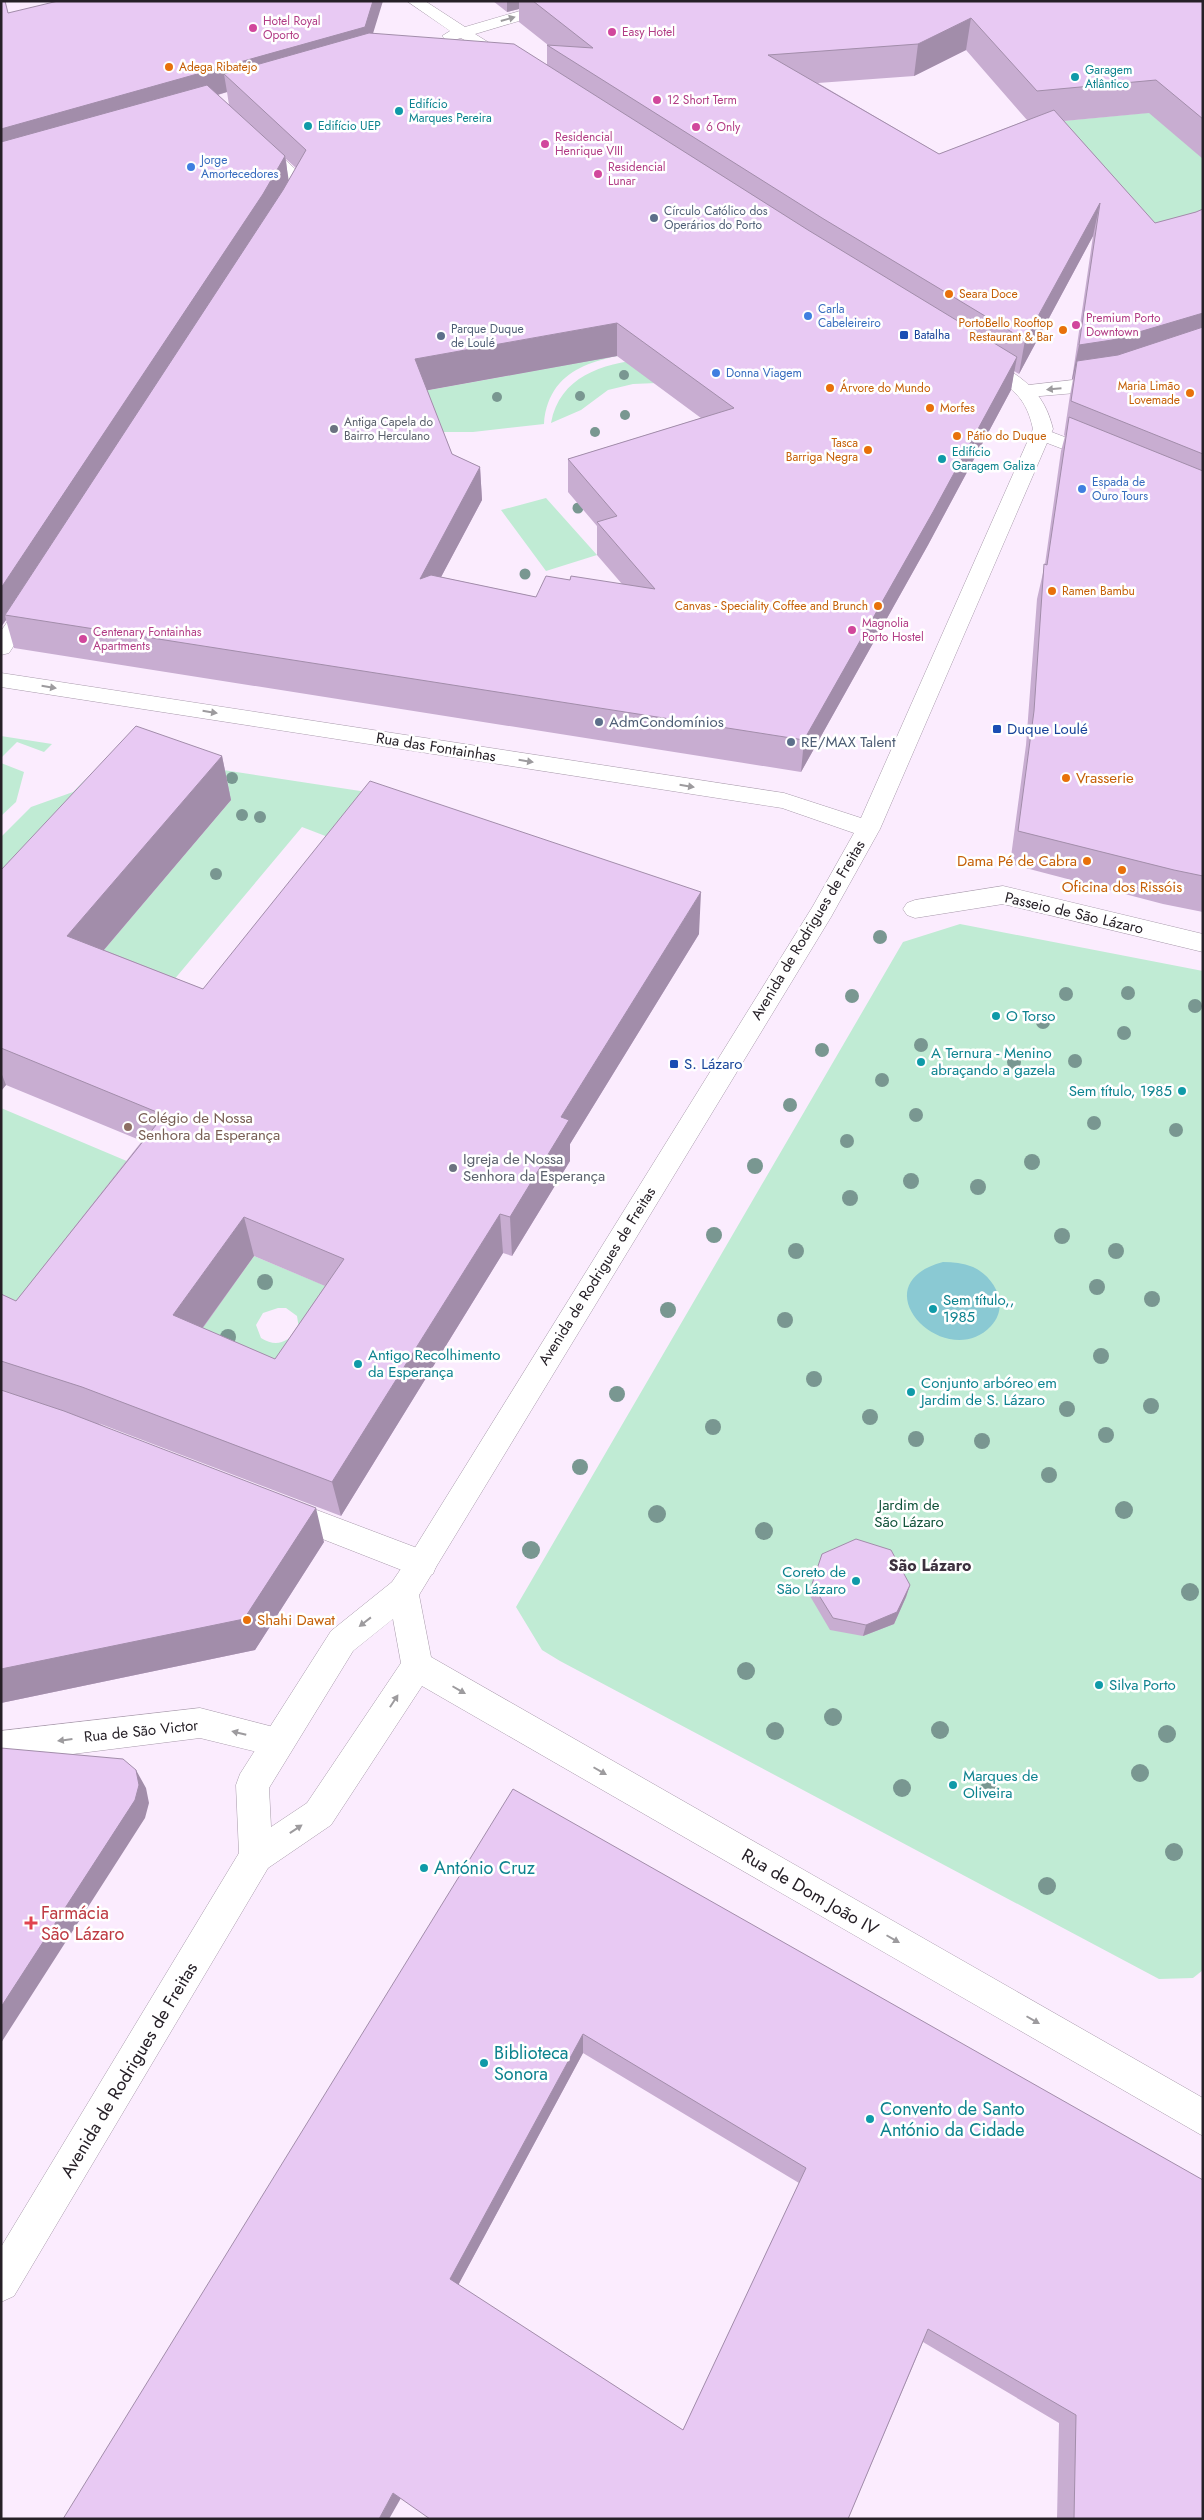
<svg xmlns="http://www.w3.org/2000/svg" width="1204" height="2520" font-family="Jost,sans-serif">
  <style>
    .green { fill: #c0ebd4; fill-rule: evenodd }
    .water { fill: #8ac9d3 }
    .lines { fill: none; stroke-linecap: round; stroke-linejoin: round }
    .street-casing { stroke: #a89aab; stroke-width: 1 }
    .secondary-casing { stroke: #a89aab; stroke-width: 1 }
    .street { fill: #fff; fill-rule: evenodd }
    .secondary { fill: #fff; fill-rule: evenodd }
    .tree { fill: #799791 }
    .wall { fill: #c8add1; fill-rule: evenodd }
    .shaded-wall { fill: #a28daa }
    .building { fill: #e8c9f3; stroke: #a28daa; fill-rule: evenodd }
    .oneway { fill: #9d9b9e }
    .hotel-dot { fill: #d1479c; stroke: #fff; stroke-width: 2 }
    .food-dot { fill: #e8710a; stroke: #fff; stroke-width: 2 }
    .culture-dot { fill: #0f9aa8; stroke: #fff; stroke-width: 2 }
    .shop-dot { fill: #3f7fe0; stroke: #fff; stroke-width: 2 }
    .service-dot { fill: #5c6f8a; stroke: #fff; stroke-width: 2 }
    .transit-dot { fill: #1a4fb4; stroke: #fff; stroke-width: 2 }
    .worship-dot { fill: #6b7280; stroke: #fff; stroke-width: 2 }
    .education-dot { fill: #8d6e63; stroke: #fff; stroke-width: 2 }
    .health-dot { fill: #e0444e; stroke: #fff; stroke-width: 2 }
    .labels { text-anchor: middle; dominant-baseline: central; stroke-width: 5; stroke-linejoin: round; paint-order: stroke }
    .far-hotel-label { font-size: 12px; fill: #b23c85; stroke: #fff; text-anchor: start }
    .far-food-label { font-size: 12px; fill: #c56008; stroke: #fff; text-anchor: start }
    .far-culture-label { font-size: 12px; fill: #0d838f; stroke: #fff; text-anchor: start }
    .far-shop-label { font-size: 12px; fill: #366cbe; stroke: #fff; text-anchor: start }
    .far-service-label { font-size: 12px; fill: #4e5e75; stroke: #fff; text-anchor: start }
    .far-transit-label { font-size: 12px; fill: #164399; stroke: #fff; text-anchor: start }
    .far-worship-label { font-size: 12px; fill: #5b616d; stroke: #fff; text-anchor: start }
    .service-label { font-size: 15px; fill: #4e5e75; stroke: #fff; text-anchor: start }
    .transit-label { font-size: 15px; fill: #164399; stroke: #fff; text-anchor: start }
    .street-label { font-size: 15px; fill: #262027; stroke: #fff }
    .food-label { font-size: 15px; fill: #c56008; stroke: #fff; text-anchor: start }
    .culture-label { font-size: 15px; fill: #0d838f; stroke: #fff; text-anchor: start }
    .education-label { font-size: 15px; fill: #785e54; stroke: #fff; text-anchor: start }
    .worship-label { font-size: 15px; fill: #5b616d; stroke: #fff; text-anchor: start }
    .park-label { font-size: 15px; fill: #0f5138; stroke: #fff }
    .neighbourhood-label { font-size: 16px; font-weight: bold; fill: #3c303e; stroke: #fff }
    .near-culture-label { font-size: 18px; fill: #0d838f; stroke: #fff; text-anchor: start }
    .near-street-label { font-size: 18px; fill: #262027; stroke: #fff }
    .near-health-label { font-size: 18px; fill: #be3a42; stroke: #fff; text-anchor: start }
  </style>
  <rect width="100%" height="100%" fill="#fbecfe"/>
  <path class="green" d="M1203 102V251L1187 256 1031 124 1176 110Z
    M681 320 658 350C608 357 549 361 544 424L473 432H433L418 392 577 363Z
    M644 359 657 383 633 384 608 390 581 410 551 423C560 376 602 364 644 359Z
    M546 498 597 555 546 571 501 510Z
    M1 736 52 744 44 752 17 742 1 758Z
    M112 753 380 794 341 842 302 827 152 1006 80 978 231 800 1 928V837L31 807 73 792Z
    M1 763 24 772 16 802 1 816Z
    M960 924 1203 971V1970L1193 1978 1159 1979 560 1661 542 1650 516 1607 903 942Z
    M1 1108 148 1170 1 1324Z
    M254 1256 352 1297 285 1396 185 1352ZM278 1308H286L297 1316 299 1329C287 1342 277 1348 261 1338L256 1325 263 1313Z"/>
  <path class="water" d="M943 1262C953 1262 963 1263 973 1267 995 1277 1010 1306 991 1326 946 1374 857 1285 943 1262Z"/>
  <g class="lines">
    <g class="street-casing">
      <path id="street" d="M259 139 265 141 308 181 293 208H281L278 204 291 182 253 147 251 144Z
        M1108 376 1115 378 1117 382 1115 386 1087 392 1029 397 1022 395 1020 391 1022 387 1029 385Z
        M1041 428 1104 452 1107 456 1104 460 1097 462 1034 438 1031 434 1034 430Z
        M30 597 37 599 41 604 9 653 1 655V631L23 599Z
        M1003 886 1203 934V952L1003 904 915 918 907 915 903 909 907 903 915 900Z
        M285 1498 433 1554 437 1564 433 1574 422 1578 274 1520 270 1511 274 1502Z
        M200 1708 289 1731 294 1742 289 1753 278 1757 200 1738 1 1763V1731Z"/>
    </g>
    <g class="secondary-casing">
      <path id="secondary" d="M407 1H425L465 27 554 1H578L576 4 475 34 512 57 514 60 506 65 461 38 450 41 445 39 442 36 450 31Z
        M982 356C991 359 998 364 1007 369 1032 384 1046 400 1053 429L880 829 831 917 419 1595 431 1657 1203 2098V2136L422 1686 331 1825 268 1868 14 2296 1 2302V2247L239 1853 236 1785 240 1774 331 1631 392 1582 411 1554 813 906 854 833 782 808 1 687V673L784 793 861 818 1033 429C1025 391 1006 385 975 366L973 362 975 358ZM393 1619 401 1663 307 1803 271 1827 269 1788 353 1651Z"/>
    </g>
    <use href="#street" class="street"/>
    <use href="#secondary" class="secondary"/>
  </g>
  <g class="tree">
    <circle cx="624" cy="375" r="5"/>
    <circle cx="580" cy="396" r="5"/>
    <circle cx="497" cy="397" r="5"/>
    <circle cx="625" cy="415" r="5"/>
    <circle cx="595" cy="432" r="5"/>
    <circle cx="578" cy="508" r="5.5"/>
    <circle cx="525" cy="574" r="5.5"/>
    <circle cx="232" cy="778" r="6"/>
    <circle cx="242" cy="815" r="6"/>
    <circle cx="260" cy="817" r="6"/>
    <circle cx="216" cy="874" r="6"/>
    <circle cx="880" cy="937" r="7"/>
    <circle cx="1128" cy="993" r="7"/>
    <circle cx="1066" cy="994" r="7"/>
    <circle cx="852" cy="996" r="7"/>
    <circle cx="1195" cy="1006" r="7"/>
    <circle cx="1043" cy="1022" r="7"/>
    <circle cx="1124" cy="1033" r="7"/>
    <circle cx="921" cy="1045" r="7"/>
    <circle cx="822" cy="1050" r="7"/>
    <circle cx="1075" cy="1061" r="7"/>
    <circle cx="1014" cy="1062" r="7"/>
    <circle cx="882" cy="1080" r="7"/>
    <circle cx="790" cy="1105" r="7"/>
    <circle cx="916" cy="1115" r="7"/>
    <circle cx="1094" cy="1123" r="7"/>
    <circle cx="1176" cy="1130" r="7"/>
    <circle cx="847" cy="1141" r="7"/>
    <circle cx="1032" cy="1162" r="8"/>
    <circle cx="755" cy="1166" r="8"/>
    <circle cx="911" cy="1181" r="8"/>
    <circle cx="978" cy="1187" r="8"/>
    <circle cx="850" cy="1198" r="8"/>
    <circle cx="714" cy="1235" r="8"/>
    <circle cx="1062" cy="1236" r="8"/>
    <circle cx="796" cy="1251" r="8"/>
    <circle cx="1116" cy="1251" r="8"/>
    <circle cx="265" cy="1282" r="8"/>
    <circle cx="1097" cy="1287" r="8"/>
    <circle cx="1152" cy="1299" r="8"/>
    <circle cx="668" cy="1310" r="8"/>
    <circle cx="785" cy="1320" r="8"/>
    <circle cx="228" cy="1337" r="8"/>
    <circle cx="1101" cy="1356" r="8"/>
    <circle cx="814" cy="1379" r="8"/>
    <circle cx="617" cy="1394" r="8"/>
    <circle cx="1151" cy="1406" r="8"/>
    <circle cx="1067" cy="1409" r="8"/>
    <circle cx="870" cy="1417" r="8"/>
    <circle cx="713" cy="1427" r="8"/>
    <circle cx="1106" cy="1435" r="8"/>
    <circle cx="916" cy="1439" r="8"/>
    <circle cx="982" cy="1441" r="8"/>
    <circle cx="580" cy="1467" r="8"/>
    <circle cx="1049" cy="1475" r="8"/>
    <circle cx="1124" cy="1510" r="9"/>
    <circle cx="657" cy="1514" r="9"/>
    <circle cx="764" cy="1531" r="9"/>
    <circle cx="531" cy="1550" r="9"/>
    <circle cx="1190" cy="1592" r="9"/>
    <circle cx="746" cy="1671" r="9"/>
    <circle cx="833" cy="1717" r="9"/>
    <circle cx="940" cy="1730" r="9"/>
    <circle cx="775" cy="1731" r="9"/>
    <circle cx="1167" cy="1734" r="9"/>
    <circle cx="1140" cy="1773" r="9"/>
    <circle cx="902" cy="1788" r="9"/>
    <circle cx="989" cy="1789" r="9"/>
    <circle cx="1174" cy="1852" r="9"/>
    <circle cx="1047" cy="1886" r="9"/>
  </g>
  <path class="wall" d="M1 1 8 13 373 33 547 65V45H548L519 22V9L507 12 493 1H1203V159L1149 113 1064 121 1155 223 1196 212 1203 209V912L1163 904 1010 864 1026 745 1037 599 1045 564 1061 451 1065 436 1064 435 1070 395 1073 379H1072L1093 236 1019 374 1014 371 1011 390 928 545 801 772 14 648 6 620 1 627ZM966 50 1027 120 939 154 818 83 914 76ZM227 92 229 105 218 95ZM286 159 296 168 288 181ZM617 356 701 418 568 459V492L597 526V555L622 584 570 580 536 597 441 577 482 500 480 467 452 454 427 390Z
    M222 756 231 800 104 950 203 989 699 934 570 1144V1161L512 1256 503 1253 341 1516 98 1423 324 1542 255 1650 1 1703V1294L16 1301 142 1141 6 1085 1 1091V870ZM254 1256 325 1286 275 1359 203 1328Z
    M812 1584 910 1585 906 1597 894 1624 863 1636 830 1630 810 1596Z
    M513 1789 1203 2519H1057L1059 2423 923 2342 848 2519 401 2498ZM583 2053 799 2183 683 2430 458 2285Z"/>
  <path class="shaded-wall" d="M373 1H383L367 53 224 74 227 92 1 156V129Z
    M507 1H519V9L507 12Z
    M971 18 966 50 914 76 918 44Z
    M285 156 289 182 5 615 6 620 1 627V588Z
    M1100 203 1093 236 1019 374 1025 340Z
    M1203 313V343L1077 361 1073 379H1072L1079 345Z
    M617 323V356L418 392 415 359Z
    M1017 357 1011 390 928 545 801 772 804 740Z
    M480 467 482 500 423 611 420 579Z
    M222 756 231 800 80 978 67 936Z
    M701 892 699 934 570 1144V1161L512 1256 510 1217 561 1117Z
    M1 1072 6 1085 1 1091Z
    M500 1214 503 1253 341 1516 332 1482Z
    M244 1217 254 1256 185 1352 173 1315Z
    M316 1508 324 1542 255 1650 1 1703V1669Z
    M910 1585 906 1597 894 1624 863 1636 866 1625Z
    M136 1770 146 1788 149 1803 145 1818 1 2043V2007Z
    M583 2034V2053L455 2291 450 2279Z
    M393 2493 401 2498 389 2519H379Z"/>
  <path class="building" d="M1 1H5L8 13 58 1H373L365 27 1 129Z
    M533 1H1203V119L1156 80 1037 91 971 18 918 44 768 55 939 154 1054 110 1155 223 1196 212 1203 209V313L1112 340 1079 345 1100 203 1025 340 822 218 547 45 593 48Z
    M369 33 514 44 808 230 1017 357 933 512 804 740 5 615 283 190 306 150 224 74ZM617 323 734 408 568 459 617 516 597 522 655 589 571 576 570 580 546 576 536 597 431 575 420 579 480 467 452 454 415 359Z
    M207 85 285 156 263 194 1 588V142Z
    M1203 327V454L1071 401 1077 361 1118 355Z
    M1069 417 1203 471V876L1174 870 1018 831 1034 711 1044 564 1047 565Z
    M136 726 222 756 67 936 203 989 370 781 701 892 561 1117 569 1120 510 1217 500 1214 332 1482 82 1387 1 1361V1294L16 1301 164 1115 1 1048V870ZM244 1217 344 1259 275 1359 173 1315Z
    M1 1390 64 1411 316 1508 244 1619 1 1669Z
    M856 1539 891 1550 910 1585 897 1612 866 1625 833 1618 812 1584 822 1554Z
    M1 1748 123 1759 136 1770 139 1785 135 1800 1 2007Z
    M513 1789 1203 2180V2519H1074L1076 2415 928 2329 848 2519H430L393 2493 379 2519H63ZM583 2034 806 2168 683 2430 450 2279Z"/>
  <defs><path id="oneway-solid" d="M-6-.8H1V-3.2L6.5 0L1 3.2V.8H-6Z" transform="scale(1.25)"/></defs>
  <g class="oneway">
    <use href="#oneway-solid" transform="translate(508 19) rotate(-16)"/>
    <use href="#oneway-solid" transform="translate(1054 389) rotate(175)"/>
    <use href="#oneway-solid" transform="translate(49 687) rotate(9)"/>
    <use href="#oneway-solid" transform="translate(210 712) rotate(9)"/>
    <use href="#oneway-solid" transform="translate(526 761) rotate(9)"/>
    <use href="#oneway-solid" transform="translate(687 786) rotate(9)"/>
    <use href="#oneway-solid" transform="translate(365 1622) rotate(142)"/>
    <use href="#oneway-solid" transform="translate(459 1690) rotate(30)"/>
    <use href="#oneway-solid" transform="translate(394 1701) rotate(-57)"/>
    <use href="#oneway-solid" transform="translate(239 1733) rotate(-166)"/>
    <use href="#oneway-solid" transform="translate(65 1740) rotate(173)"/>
    <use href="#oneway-solid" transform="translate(600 1771) rotate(30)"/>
    <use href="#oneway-solid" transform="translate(296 1829) rotate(-34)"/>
    <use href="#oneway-solid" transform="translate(893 1939) rotate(30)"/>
    <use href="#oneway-solid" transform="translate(1033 2020) rotate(30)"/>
  </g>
  <g class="hotel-dot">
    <circle cx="253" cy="28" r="5"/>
    <circle cx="612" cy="32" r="5"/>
    <circle cx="657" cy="100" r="5"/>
    <circle cx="696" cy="127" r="5"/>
    <circle cx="545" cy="144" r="5"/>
    <circle cx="598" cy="174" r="5"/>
    <circle cx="1076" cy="325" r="5"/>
    <circle cx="852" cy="630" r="5"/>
    <circle cx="83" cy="639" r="5"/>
  </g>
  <g class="food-dot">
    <circle cx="169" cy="67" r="5"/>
    <circle cx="949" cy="294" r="5"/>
    <circle cx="1063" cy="330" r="5"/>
    <circle cx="830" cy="388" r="5"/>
    <circle cx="1190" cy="393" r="5"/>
    <circle cx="930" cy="408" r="5"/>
    <circle cx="957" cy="436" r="5"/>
    <circle cx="868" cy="450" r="5"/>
    <circle cx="1052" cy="591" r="5"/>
    <circle cx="878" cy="606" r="5"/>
    <circle cx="1066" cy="778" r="5"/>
    <circle cx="1087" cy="861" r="5"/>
    <circle cx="1122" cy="870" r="5"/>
    <circle cx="247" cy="1620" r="5"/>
  </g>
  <g class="culture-dot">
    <circle cx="1075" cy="77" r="5"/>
    <circle cx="399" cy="111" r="5"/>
    <circle cx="308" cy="126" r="5"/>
    <circle cx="942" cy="459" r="5"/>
    <circle cx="996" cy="1016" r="5"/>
    <circle cx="921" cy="1062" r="5"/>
    <circle cx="1182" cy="1091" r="5"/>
    <circle cx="933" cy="1309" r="5"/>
    <circle cx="358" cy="1364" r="5"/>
    <circle cx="911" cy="1392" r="5"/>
    <circle cx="856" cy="1581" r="5"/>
    <circle cx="1099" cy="1685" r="5"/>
    <circle cx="953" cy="1785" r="5"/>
    <circle cx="424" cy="1868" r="5"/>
    <circle cx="484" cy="2063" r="5"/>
    <circle cx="870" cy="2119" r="5"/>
  </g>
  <g class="shop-dot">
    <circle cx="191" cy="167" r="5"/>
    <circle cx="808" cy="316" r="5"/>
    <circle cx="716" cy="373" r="5"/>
    <circle cx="1082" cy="489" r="5"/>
  </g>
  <g class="service-dot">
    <circle cx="654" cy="218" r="5"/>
    <circle cx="441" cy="336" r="5"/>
    <circle cx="599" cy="722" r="5"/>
    <circle cx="791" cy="742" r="5"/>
  </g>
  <g class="transit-dot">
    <rect x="899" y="330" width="10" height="10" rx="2.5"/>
    <rect x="992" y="724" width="10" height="10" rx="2.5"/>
    <rect x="669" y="1059" width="10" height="10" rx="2.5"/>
  </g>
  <g class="worship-dot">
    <circle cx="334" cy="429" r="5"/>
    <circle cx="453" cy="1168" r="5"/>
  </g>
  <circle class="education-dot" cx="128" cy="1127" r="5"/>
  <path class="health-dot" d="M28.5 1915.5h5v5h5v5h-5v5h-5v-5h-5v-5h5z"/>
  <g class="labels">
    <g class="far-hotel-label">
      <text x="263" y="21">Hotel Royal<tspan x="263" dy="14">Oporto</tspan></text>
      <text x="622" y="32">Easy Hotel</text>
      <text x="667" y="100">12 Short Term</text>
      <text x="706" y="127">6 Only</text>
      <text x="555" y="137">Residencial<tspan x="555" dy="14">Henrique VIII</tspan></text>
      <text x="608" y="167">Residencial<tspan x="608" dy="14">Lunar</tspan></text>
      <text x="1086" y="318">Premium Porto<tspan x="1086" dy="14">Downtown</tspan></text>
      <text x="862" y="623">Magnolia<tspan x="862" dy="14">Porto Hostel</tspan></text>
      <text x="93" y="632">Centenary Fontainhas<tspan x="93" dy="14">Apartments</tspan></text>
    </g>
    <g class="far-food-label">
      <text x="179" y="67">Adega Ribatejo</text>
      <text x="959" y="294">Seara Doce</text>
      <text x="1053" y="323" text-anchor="end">PortoBello Rooftop<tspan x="1053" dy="14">Restaurant &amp; Bar</tspan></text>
      <text x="1180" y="386" text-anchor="end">Maria Limão<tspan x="1180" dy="14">Lovemade</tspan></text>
      <text x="840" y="388">Árvore do Mundo</text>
      <text x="940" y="408">Morfes</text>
      <text x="967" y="436">Pátio do Duque</text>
      <text x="858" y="443" text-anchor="end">Tasca<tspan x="858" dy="14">Barriga Negra</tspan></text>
      <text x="1062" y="591">Ramen Bambu</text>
      <text x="868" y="606" text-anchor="end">Canvas - Speciality Coffee and Brunch</text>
    </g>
    <g class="far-culture-label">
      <text x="1085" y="70">Garagem<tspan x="1085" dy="14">Atlântico</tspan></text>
      <text x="409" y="104">Edifício<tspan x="409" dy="14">Marques Pereira</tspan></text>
      <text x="318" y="126">Edifício UEP</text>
      <text x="952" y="452">Edifício<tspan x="952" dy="14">Garagem Galiza</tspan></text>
    </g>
    <g class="far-shop-label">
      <text x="201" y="160">Jorge<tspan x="201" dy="14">Amortecedores</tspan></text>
      <text x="818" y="309">Carla<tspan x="818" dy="14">Cabeleireiro</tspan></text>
      <text x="726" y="373">Donna Viagem</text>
      <text x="1092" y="482">Espada de<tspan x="1092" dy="14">Ouro Tours</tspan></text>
    </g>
    <g class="far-service-label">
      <text x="664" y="211">Círculo Católico dos<tspan x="664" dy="14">Operários do Porto</tspan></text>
      <text x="451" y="329">Parque Duque<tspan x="451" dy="14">de Loulé</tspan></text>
    </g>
    <g class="far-transit-label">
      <text x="914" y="335">Batalha</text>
    </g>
    <g class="far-worship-label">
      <text x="344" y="422">Antiga Capela do<tspan x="344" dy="14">Bairro Herculano</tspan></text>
    </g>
    <g class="service-label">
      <text x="609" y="722">AdmCondomínios</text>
      <text x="801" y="742">RE/MAX Talent</text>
    </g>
    <g class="transit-label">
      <text x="1007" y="729">Duque Loulé</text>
      <text x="684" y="1064">S. Lázaro</text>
    </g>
    <g class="street-label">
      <text transform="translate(436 747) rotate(9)">Rua das Fontainhas</text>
      <text transform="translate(1074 913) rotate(13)">Passeio de São Lázaro</text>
      <text transform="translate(808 930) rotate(-59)">Avenida de Rodrigues de Freitas</text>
      <text transform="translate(597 1276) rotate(-58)">Avenida de Rodrigues de Freitas</text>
      <text transform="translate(141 1731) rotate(-6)">Rua de São Victor</text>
    </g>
    <g class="food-label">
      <text x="1076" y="778">Vrasserie</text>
      <text x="1077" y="861" text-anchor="end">Dama Pé de Cabra</text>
      <text x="1122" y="887" text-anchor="middle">Oficina dos Rissóis</text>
      <text x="257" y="1620">Shahi Dawat</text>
    </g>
    <g class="culture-label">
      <text x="1006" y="1016">O Torso</text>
      <text x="931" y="1053">A Ternura - Menino<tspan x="931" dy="17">abraçando a gazela</tspan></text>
      <text x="1172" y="1091" text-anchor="end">Sem título, 1985</text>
      <text x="943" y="1300">Sem título,,<tspan x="943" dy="17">1985</tspan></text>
      <text x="368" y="1355">Antigo Recolhimento<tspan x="368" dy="17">da Esperança</tspan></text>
      <text x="921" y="1383">Conjunto arbóreo em<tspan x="921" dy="17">Jardim de S. Lázaro</tspan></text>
      <text x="846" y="1572" text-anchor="end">Coreto de<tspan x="846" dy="17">São Lázaro</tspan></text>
      <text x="1109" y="1685">Silva Porto</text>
      <text x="963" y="1776">Marques de<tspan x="963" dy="17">Oliveira</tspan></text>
    </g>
    <g class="education-label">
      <text x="138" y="1118">Colégio de Nossa<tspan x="138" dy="17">Senhora da Esperança</tspan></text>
    </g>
    <g class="worship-label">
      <text x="463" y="1159">Igreja de Nossa<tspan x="463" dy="17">Senhora da Esperança</tspan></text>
    </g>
    <g class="park-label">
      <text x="909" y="1505">Jardim de<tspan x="909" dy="17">São Lázaro</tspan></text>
    </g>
    <g class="neighbourhood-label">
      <text x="930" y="1565">São Lázaro</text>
    </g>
    <g class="near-culture-label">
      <text x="434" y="1868">António Cruz</text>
      <text x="494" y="2053">Biblioteca<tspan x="494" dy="21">Sonora</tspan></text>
      <text x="880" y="2109">Convento de Santo<tspan x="880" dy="21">António da Cidade</tspan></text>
    </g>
    <g class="near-street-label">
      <text transform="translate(810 1892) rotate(30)">Rua de Dom João IV</text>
      <text transform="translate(129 2070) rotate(-59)">Avenida de Rodrigues de Freitas</text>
    </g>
    <g class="near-health-label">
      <text x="41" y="1913">Farmácia<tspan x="41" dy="21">São Lázaro</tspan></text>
    </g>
  </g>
  <rect width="1204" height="2520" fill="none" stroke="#262027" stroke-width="5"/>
</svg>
